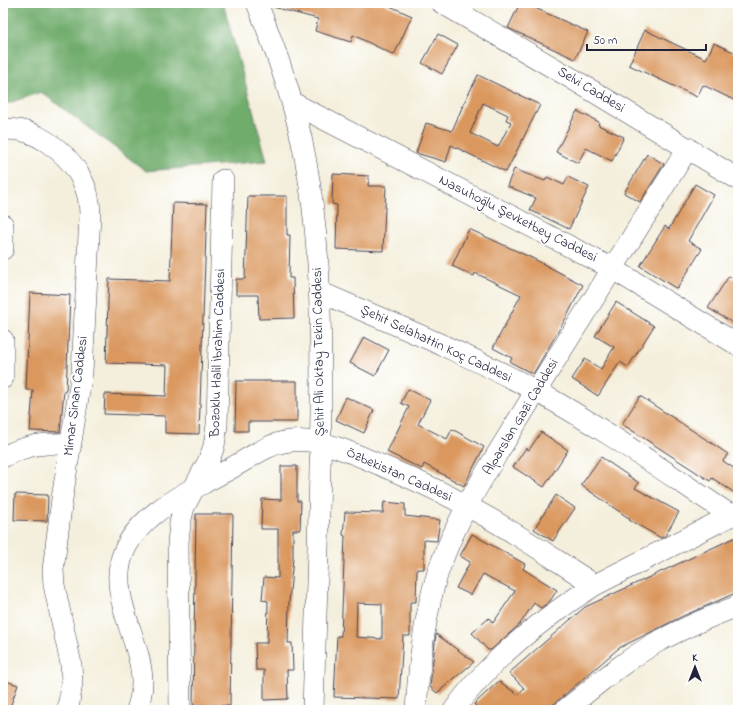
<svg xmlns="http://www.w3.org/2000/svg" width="741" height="713" font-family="'Indie Flower',sans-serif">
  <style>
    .forest { fill: #70ac6c; stroke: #496754 }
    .building { fill: #da985e; fill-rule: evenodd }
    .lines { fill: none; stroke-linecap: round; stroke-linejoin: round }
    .minor-casing { stroke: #424153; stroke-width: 22 }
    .minor { stroke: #fff; stroke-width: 21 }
    .labels { text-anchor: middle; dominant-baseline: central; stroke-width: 4; stroke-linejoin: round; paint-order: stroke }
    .street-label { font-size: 14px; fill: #22223b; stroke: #fff }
  </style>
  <rect width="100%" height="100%" fill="#fff"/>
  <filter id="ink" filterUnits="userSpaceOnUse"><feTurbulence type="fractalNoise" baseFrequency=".025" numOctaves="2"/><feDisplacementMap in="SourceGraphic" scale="8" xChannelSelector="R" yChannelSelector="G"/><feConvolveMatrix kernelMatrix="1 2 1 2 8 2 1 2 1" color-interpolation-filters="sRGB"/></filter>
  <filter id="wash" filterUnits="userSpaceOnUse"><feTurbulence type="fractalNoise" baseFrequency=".012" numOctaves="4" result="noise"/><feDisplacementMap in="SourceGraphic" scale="16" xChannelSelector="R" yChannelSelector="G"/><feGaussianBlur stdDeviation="0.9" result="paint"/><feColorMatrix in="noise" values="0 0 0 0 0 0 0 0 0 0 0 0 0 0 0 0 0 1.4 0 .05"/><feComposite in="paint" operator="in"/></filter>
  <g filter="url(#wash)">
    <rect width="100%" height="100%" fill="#f4efdc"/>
    <path class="forest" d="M3 3H223L267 161 146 171 41 92 3 105Z"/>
    <g id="blocks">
      <path class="building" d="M274 3H383L412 16 394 55 353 35 351 42 315 31 318 19 273 7Z
        M520 3H524L588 32 575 59 508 28Z
        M645 30 706 59 714 43 738 54V102L703 85 697 97 629 65Z
        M438 34 458 45 442 74 422 63Z
        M478 75 540 105 506 172 451 145 446 162 416 153 426 123 452 131 464 103ZM483 103 508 115 506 120 511 122 498 147 470 133Z
        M577 111 599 122 598 125 624 137 612 161 586 148 578 163 556 152Z
        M647 154 664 164 640 202 624 193Z
        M514 169 545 181 547 177 564 185 568 177 589 187 569 229 530 210 536 198 507 186Z
        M333 174 369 176 368 186H386L383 251 336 249 337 205 332 204Z
        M695 184 714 195 688 241 702 249 677 289 640 266 665 226 669 229Z
        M248 196H287V235H290L289 278H293L294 318 259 319 258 295H236V279H245Z
        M173 203 207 204 199 434 165 433V416L104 414 105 394 166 396 167 365 106 363 108 301 109 279 170 281Z
        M469 229 534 259 583 285 566 318 533 374 510 362 512 358 493 348 521 295 475 273 474 276 452 266Z
        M729 276 738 281V326L708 308Z
        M30 293 70 295 66 391H64L60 432 30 431 33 390H26Z
        M616 302 654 326 628 367 620 362 598 396 572 379 585 359 601 369 614 347 595 336Z
        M364 337 389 350 375 376 350 363Z
        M236 381H297V422H248V431H235Z
        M408 389 430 400 418 424 447 439 452 429 484 447 464 486 424 464 422 469 387 452 409 407 401 403Z
        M640 396 728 454 723 461 738 471V495L712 478 710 481 622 424Z
        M346 397 374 410 364 433 336 420Z
        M541 432 568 450 544 487 513 467 526 448 529 450Z
        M601 457 639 483 635 488 679 512 665 536 661 538 629 520 630 519 581 485Z
        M281 466H297V501H301L300 530H293V558L289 603 288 643H292L293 670H287L288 699 264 700V670H256L255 643H267L268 601 262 600 264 577 278 578V529H261L262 499 281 500Z
        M15 494 48 495 47 521 14 520Z
        M556 495 575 508 553 541 534 529Z
        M384 502 405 504V516L440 520 437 541 424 540V569H417L416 602H410V636H403L399 699 334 697 337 636H341L345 536 343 535 345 512 383 513ZM357 603 382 604V639L356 637Z
        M196 514H233L230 706 193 705Z
        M472 534 525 564 523 569 557 590 550 601 541 608 534 603 520 624 491 650H488L472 633 489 618 493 623 515 591 483 574 471 595 456 588 470 562 460 556Z
        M738 536V592L683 616 619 648 547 710H479L474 704 499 681 518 695 524 688 509 673 585 607Z
        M436 634 474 662 437 693 430 687Z
        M3 680 18 685 9 710H3Z"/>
    </g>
  </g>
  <g filter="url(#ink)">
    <use href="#blocks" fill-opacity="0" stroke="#424153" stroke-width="1"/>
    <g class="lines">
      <g class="minor-casing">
        <path id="minor" d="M257 3C277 54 295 103 305 157 321 240 321 324 321 408 320 509 316 609 313 710
          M442 3 571 78 738 179
          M293 103 613 269 738 345
          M3 130C32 125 67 152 80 176 87 188 90 201 90 215L82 372 62 499 53 570 54 585 71 664 72 682 68 710
          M3 225V249
          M320 292C393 324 468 354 538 392 605 429 668 474 732 516
          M3 340V378
          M3 457C28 444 44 443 71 444
          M137 710C140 701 142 692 142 682 142 641 107 595 123 554 135 521 174 498 204 483 214 477 225 472 235 466 253 456 269 443 290 441 320 438 351 452 378 464 408 477 437 489 465 505 510 528 552 558 595 585
          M180 710 178 543 180 523 184 507 209 460 214 446 217 425 223 180
          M416 710C419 664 424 616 438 572 459 510 497 455 531 399 583 315 636 232 688 148
          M454 710C490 659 543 618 595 585L738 512
          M565 710C595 686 625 660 659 641 684 628 711 616 738 606"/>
      </g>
      <use href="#minor" class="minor"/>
    </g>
  </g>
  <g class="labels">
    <g class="street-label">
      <text transform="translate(591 90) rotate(31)">Selvi Caddesi</text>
      <text transform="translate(518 219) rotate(27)">Nasuhoğlu Şevketbey Caddesi</text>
      <text transform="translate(436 344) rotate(25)">Şehit Selahattin Koç Caddesi</text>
      <text transform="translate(319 352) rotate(-91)">Şehit Ali Oktay Tekin Caddesi</text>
      <text transform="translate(218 353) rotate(-88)">Bozoklu Halil İbrahim Caddesi</text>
      <text transform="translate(76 396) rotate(-83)">Mimar Sinan Caddesi</text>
      <text transform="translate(521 417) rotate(-59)">Alparslan Gazi Caddesi</text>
      <text transform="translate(399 475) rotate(24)">Özbekistan Caddesi</text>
    </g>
  </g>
  <rect width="741" height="713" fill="none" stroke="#fff" stroke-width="16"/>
  <g transform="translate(695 667)" stroke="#ffffff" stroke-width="3" paint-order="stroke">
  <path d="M0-3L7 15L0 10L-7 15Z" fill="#22223b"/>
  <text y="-6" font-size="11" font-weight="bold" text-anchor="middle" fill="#22223b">K</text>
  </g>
  <path d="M587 44v6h119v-6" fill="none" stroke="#22223b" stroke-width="2"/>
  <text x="593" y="44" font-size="12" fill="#22223b" stroke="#ffffff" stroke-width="3" paint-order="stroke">50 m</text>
</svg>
